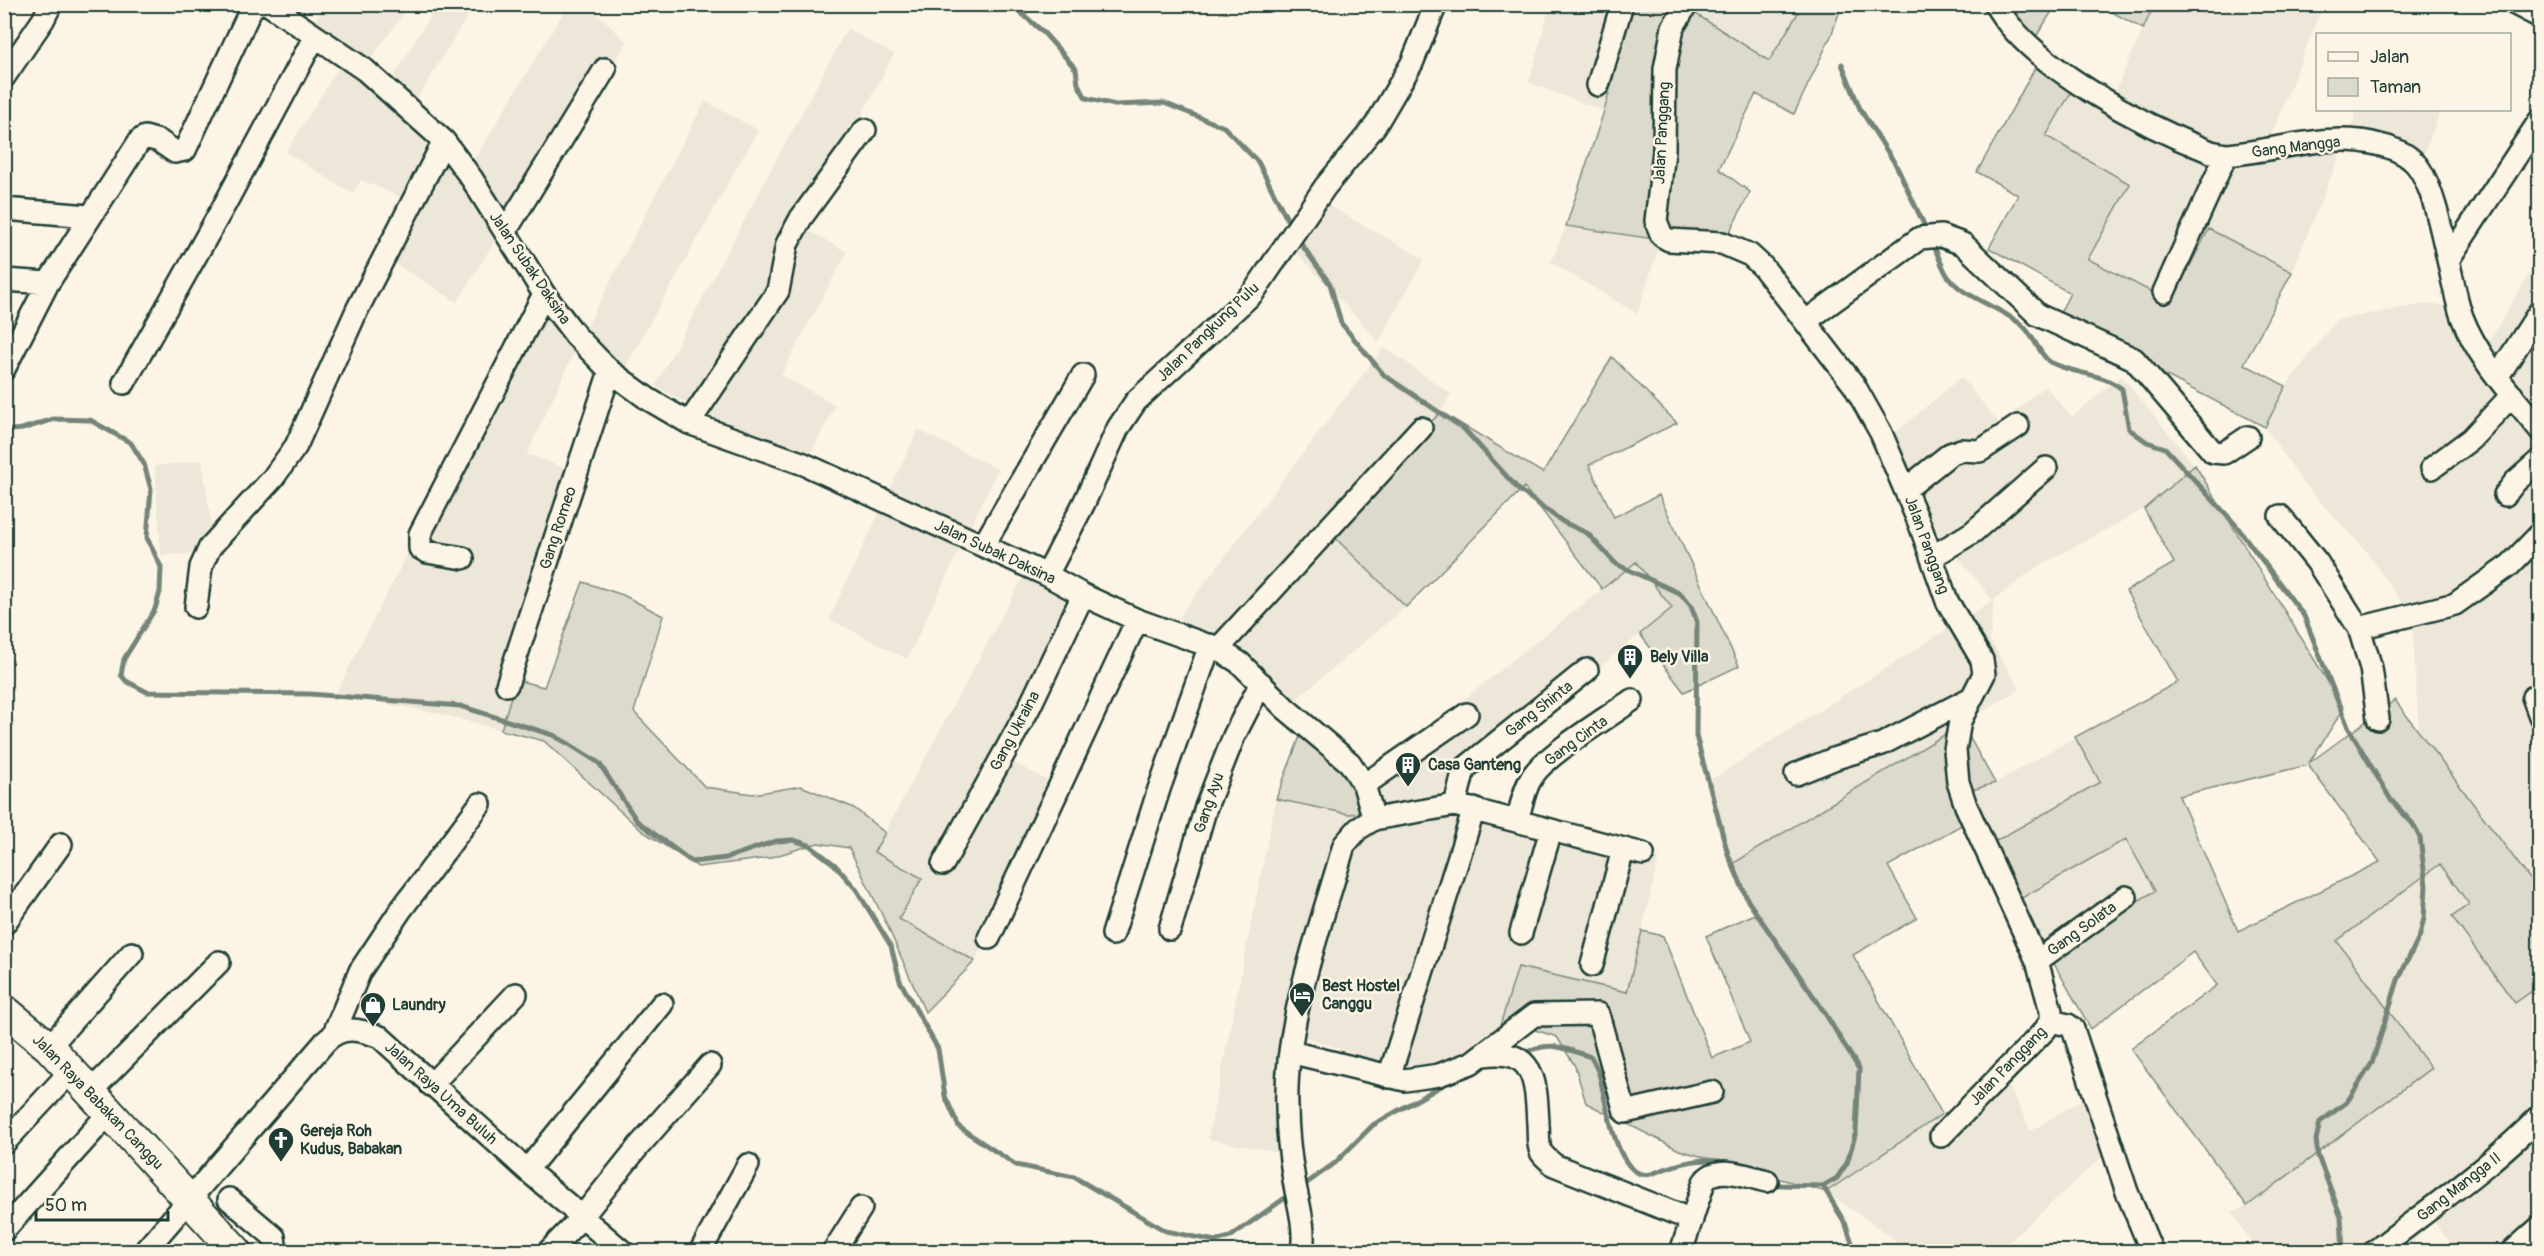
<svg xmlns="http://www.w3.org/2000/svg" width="2544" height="1256" font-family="Pangolin,sans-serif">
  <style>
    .built { fill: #ece7d8 }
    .green { fill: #dcdacc; stroke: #7e8c80; stroke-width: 1.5; fill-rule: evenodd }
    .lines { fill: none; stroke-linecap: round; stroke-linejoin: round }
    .stream { stroke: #758479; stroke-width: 5 }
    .street-casing { stroke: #1f3d34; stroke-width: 26 }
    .secondary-casing { stroke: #1f3d34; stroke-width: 34 }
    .street { stroke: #fcf5e5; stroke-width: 21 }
    .secondary { stroke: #fcf5e5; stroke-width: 30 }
    .labels { text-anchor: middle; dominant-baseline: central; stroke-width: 5; stroke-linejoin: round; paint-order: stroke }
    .street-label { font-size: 16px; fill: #1f3d34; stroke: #fcf5e5 }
    .poi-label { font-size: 16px; font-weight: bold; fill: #1f3d34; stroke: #fcf5e5; text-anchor: start }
  </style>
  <rect width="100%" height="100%" fill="#fcf5e5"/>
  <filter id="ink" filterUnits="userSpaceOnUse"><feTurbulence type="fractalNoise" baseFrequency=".0167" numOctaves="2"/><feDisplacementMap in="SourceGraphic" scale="12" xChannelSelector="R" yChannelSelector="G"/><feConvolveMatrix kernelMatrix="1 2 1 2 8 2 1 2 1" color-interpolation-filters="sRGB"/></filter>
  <g filter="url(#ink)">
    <path class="built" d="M1701 4 1785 5 1799 13 1769 61 1696 13Z
      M326 5H410L356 79 381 97 437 5H474L407 115 468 170 568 5H588L627 42 505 225 457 302 378 253 410 201 361 180 353 194 286 152 339 67 301 39Z
      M1550 5H1633L1604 111 1529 83Z
      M2154 5H2207L2226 13 2230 5H2323L2264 154 2350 130 2357 110H2441L2423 157 2350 130 2292 272 2209 229 2172 302 2088 259 2046 136 2082 73 2114 94Z
      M847 29 894 54 802 227 847 252 781 375 836 405 804 466 655 386Z
      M705 101 758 130 625 368 577 346 527 454 577 473 501 730 437 713 335 695 537 301 577 345Z
      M1322 202 1424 259 1379 342 1286 241Z
      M1566 226 1661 240 1637 314 1551 262Z
      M2539 258V379L2527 399 2540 420 2539 891 2419 733 2412 617 2366 551 2304 484 2265 427 2286 386 2336 320 2425 304 2469 308 2489 341Z
      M1384 347 1451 394 1441 412 1326 528 1406 607 1292 703 1264 672 1217 657 1179 617Z
      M2121 376 2195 465 2144 509 2035 568 1994 600 1990 640 2020 689 1734 863 1709 781 1993 600 1872 453 1961 377 2000 424 2045 386 2072 417Z
      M918 430 998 469 907 659 829 619Z
      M202 460 216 554 161 555 155 466Z
      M1636 562 1673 608 1423 808 1659 857 1628 992 1518 967 1494 1045 1449 1079 1399 1068 1305 1037 1282 1153 1208 1139 1276 799 1349 814 1368 776Z
      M1029 567 1087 607 1001 755 1068 792 975 961 899 919 874 852Z
      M2075 737 2100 782 1985 847 1969 791 1995 783Z
      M2126 839 2155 891 2048 953 2018 900Z
      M2440 864 2469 904 2452 917 2516 1003 2539 986V1251H2457L2433 1221 2405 1251H2256L2232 1212 2247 1206 2430 1068 2337 941Z
      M2005 1078 2031 1131 2098 1090 2123 1138 1999 1251H1904L1889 1235 1826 1192 1942 1114Z"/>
    <path class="green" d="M1633 5H1701L1696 14 1769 61 1798 13 1785 5H1842L1831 36 1794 114 1756 94 1719 169 1750 192 1725 241 1661 240 1566 226 1604 111Z
      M2009 5H2056L2032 43Z
      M2099 5 2154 4V5L2143 29Z
      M2044 52 2082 73 2046 136 2130 184 2088 259 2171 302 2209 229 2292 272 2244 364 2286 386 2265 427 2057 319 2070 293 1989 248 2018 195 1977 172Z
      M1612 357 1677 423 1589 465 1614 517 1659 495 1739 666 1684 692 1640 634 1672 608 1636 562 1602 589 1524 487 1406 607 1325 528 1441 412 1543 473Z
      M2195 465 2344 708 2309 763 2395 700 2539 891V986L2515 1003 2452 917 2469 904 2440 864 2337 941 2431 1068 2247 1206 2131 1049 2217 985 2193 952 2091 1029 2048 953 2155 891 2126 839 2018 900 1985 847 2100 782 2075 737 2178 682 2126 591 2174 563 2144 509ZM2308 765 2380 862 2238 931 2179 796Z
      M583 582 623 595 663 616 634 712 705 787 753 794 801 786 854 808 885 833 874 852 922 878 899 919 975 961 925 1012 888 927 849 848 818 843 769 858 698 867 642 831 544 741 501 730 516 680 544 687Z
      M1307 718 1383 812 1349 814 1276 799Z
      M1962 724 1995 783 1969 791 1976 817 1888 866 1917 918 1853 955 1942 1114 1826 1192 1679 1150 1586 1103 1575 1066 1557 1037 1526 1027 1496 1039 1518 967 1627 992 1642 931 1663 936 1712 1058 1750 1042 1706 936 1755 914 1734 863Z"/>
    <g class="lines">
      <path class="stream" d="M1011 4 1043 32 1076 69 1078 84 1086 98 1115 105 1164 103 1224 127 1258 162 1291 227
        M1842 64 1860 109 1896 165 1928 233
        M1297 238 1330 284 1341 323 1384 375 1464 429 1519 490 1563 522 1587 533 1616 564 1681 594 1691 606 1697 622 1696 736 1728 854 1748 901 1823 1010 1859 1069 1856 1132 1847 1163 1837 1178 1823 1186
        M1932 242C1937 252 1941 265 1947 275 1962 298 2002 307 2023 326 2033 335 2041 357 2050 362 2075 375 2101 372 2122 389L2129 429 2147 442 2165 448 2235 524 2304 616 2348 727 2391 800 2413 824 2420 838 2426 886 2424 918 2420 935 2398 980 2372 1063 2347 1102 2320 1122 2316 1140 2318 1156 2341 1217 2343 1252
        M4 431 22 429 54 419 90 420 131 443 144 464 151 489 147 538 161 567 160 592 155 609 124 659 121 675 126 681 147 692 310 694 460 706 553 735 569 744 599 763 637 821 692 862 726 858 776 841 793 840 809 845 834 864 856 889 891 946 900 981 938 1049 945 1096 959 1127 1016 1165 1074 1177 1166 1231 1215 1241 1230 1237 1292 1193
        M1518 1054C1553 1041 1557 1046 1591 1057 1594 1063 1597 1068 1599 1074 1606 1097 1616 1188 1654 1173 1679 1163 1703 1156 1730 1163
        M1772 1181 1781 1185 1823 1186 1846 1225 1855 1252
        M1300 1188 1335 1163 1373 1125 1450 1081"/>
      <g class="street-casing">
        <path id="street" d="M268 4 365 70 444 141 472 179 544 294 576 336 610 371 648 399 689 423 804 464 1047 575 1083 595 1137 620 1218 649 1240 663 1285 708 1350 763 1364 785 1374 819
          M1687 4 1673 27 1665 69 1664 151 1656 221 1662 236 1669 240 1722 243 1750 255 1763 267 1854 385 1881 433 1920 525 1947 601 1982 660 1984 674 1960 721 1955 750 1958 782 1966 806 2037 961 2051 1011V1021L2045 1030 1941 1136
          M1995 4C2029 66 2146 127 2211 152L2226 155C2276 151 2330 131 2380 145 2391 147 2405 153 2413 161 2439 185 2449 280 2462 317 2478 359 2512 395 2540 430
          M2515 4 2540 17
          M4 77 43 20 51 4
          M1598 85 1622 4
          M4 209 89 216
          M505 232 605 69
          M2448 260 2540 120
          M4 280 48 283
          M2164 292 2226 155
          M1806 321 1920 238 1941 236 1963 244 2038 315 2134 359 2213 452 2224 453 2248 437
          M4 369 48 283 140 140 145 137 159 141 175 152 185 150 251 9 257 4
          M2498 376 2540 311
          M124 383 225 204 315 36
          M689 423 778 291 787 244 801 218 865 130
          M2432 468 2471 439 2512 395
          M1906 489 1950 454 1961 450 1980 451 2018 426
          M2505 495 2515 482 2540 460
          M2280 516 2317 562 2359 628 2371 668 2378 719
          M983 546 1083 375
          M1932 557 1973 532 2046 468
          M463 558 427 552 420 548V534L544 294
          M1047 575 1084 503 1118 428 1136 401 1253 293 1325 187 1375 126 1412 63 1436 4
          M196 607 201 567 210 547 273 478 296 446 357 310 444 141
          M2359 628 2455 604 2510 565 2540 534
          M1218 649 1421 428
          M507 685 610 371
          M2533 697 2540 716
          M1796 774 1836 758 1882 744 1971 698
          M1364 785 1467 714
          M1455 805 1464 769 1587 670
          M1517 821C1521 807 1524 789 1532 777 1545 755 1609 717 1632 700
          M943 864 1028 710 1083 595
          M4 924 61 844
          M1170 929 1206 807 1234 736 1261 683
          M1521 933 1551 830
          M1113 934 1159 789 1210 645
          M989 938 1137 620
          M2037 961 2126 897
          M1592 965 1623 850
          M2051 1021 2068 1025 2073 1029 2127 1192 2152 1252
          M334 1033 360 971 400 911 480 804
          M49 1047 132 953
          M1290 1052 1405 1080 1439 1075 1471 1063 1534 1015 1598 1014 1625 1112 1712 1092
          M1484 1055C1536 1047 1536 1084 1538 1124 1539 1135 1537 1142 1541 1152 1544 1157 1550 1161 1554 1165L1692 1220
          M1389 1077 1474 809
          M431 1085 516 994
          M91 1091 219 962
          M4 1143 71 1071
          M527 1170 662 1004
          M229 1199 274 1237 276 1252
          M4 1230 110 1112
          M144 1252 325 1042C342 1025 359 1029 380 1037L527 1170 623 1252
          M548 1252 582 1217 638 1147 710 1065
          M700 1252 748 1165
          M833 1252 861 1208
          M1302 1252C1306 1226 1298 1204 1294 1180 1290 1156 1287 1131 1287 1107 1284 1021 1321 927 1344 845L1358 829 1374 819 1455 805 1643 854
          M1681 1252 1704 1182C1717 1163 1748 1177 1767 1181
          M2374 1252C2432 1206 2488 1169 2540 1116
          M2512 1252 2540 1227"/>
      </g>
      <g class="secondary-casing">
        <path id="secondary" d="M4 1010 49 1047 237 1252"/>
      </g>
      <use href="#street" class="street"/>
      <use href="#secondary" class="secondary"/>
    </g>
  </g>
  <defs>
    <g id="building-pin" transform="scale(1.35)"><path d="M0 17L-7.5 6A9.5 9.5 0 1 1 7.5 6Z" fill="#1f3d34" stroke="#fcf5e5"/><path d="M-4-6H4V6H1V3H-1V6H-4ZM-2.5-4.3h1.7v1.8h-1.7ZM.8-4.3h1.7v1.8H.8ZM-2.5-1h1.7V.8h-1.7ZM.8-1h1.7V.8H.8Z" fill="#fff"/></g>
    <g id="hotel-pin" transform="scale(1.35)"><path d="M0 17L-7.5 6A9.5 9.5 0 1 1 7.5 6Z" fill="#1f3d34" stroke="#fcf5e5"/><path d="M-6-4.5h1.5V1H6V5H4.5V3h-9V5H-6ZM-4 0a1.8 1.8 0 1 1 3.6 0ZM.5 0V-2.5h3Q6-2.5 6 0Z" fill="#fff"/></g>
    <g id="shop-pin" transform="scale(1.35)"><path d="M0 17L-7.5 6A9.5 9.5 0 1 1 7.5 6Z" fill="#1f3d34" stroke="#fcf5e5"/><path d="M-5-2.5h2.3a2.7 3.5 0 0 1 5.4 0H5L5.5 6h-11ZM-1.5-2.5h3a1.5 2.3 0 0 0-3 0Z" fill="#fff"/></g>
    <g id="church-pin" transform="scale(1.35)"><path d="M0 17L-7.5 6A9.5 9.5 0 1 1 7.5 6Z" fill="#1f3d34" stroke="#fcf5e5"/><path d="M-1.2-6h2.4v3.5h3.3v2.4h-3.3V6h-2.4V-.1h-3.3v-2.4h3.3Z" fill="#fff"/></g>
  </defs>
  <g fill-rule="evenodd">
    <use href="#building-pin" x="1630" y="657"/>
    <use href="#building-pin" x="1408" y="765"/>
    <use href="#hotel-pin" x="1302" y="995"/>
    <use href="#shop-pin" x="373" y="1005"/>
    <use href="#church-pin" x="281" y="1140"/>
  </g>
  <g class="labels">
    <g class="street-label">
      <text transform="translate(1662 133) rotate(-87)">Jalan Panggang</text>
      <text transform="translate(2296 147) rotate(-7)">Gang Mangga</text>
      <text transform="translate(530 268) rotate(56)">Jalan Subak Daksina</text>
      <text transform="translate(1208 332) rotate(-44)">Jalan Pangkung Pulu</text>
      <text transform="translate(558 528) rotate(-72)">Gang Romeo</text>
      <text transform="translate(1927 545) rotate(70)">Jalan Panggang</text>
      <text transform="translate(995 552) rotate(25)">Jalan Subak Daksina</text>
      <text transform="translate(1539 709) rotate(-38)">Gang Shinta</text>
      <text transform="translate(1015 731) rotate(-62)">Gang Ukraina</text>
      <text transform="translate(1576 741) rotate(-36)">Gang Cinta</text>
      <text transform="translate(1209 803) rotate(-71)">Gang Ayu</text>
      <text transform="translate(2082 929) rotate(-36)">Gang Solata</text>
      <text transform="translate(2008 1066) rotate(-46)">Jalan Panggang</text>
      <text transform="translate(441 1093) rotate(42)">Jalan Raya Uma Buluh</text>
      <text transform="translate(98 1102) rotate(46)">Jalan Raya Babakan Canggu</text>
      <text transform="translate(2459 1187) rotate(-38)">Gang Mangga II</text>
    </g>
    <g class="poi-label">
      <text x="1650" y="657">Bely Villa</text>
      <text x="1428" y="765">Casa Ganteng</text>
      <text x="1322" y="986">Best Hostel<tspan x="1322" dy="18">Canggu</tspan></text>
      <text x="392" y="1005">Laundry</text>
      <text x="300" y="1131">Gereja Roh<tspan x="300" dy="18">Kudus, Babakan</tspan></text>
    </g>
  </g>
  <rect width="2544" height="1256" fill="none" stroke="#fcf5e5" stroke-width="24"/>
  <rect x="12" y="12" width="2520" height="1232" fill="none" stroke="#1f3d34" stroke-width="2" filter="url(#ink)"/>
  <rect x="2316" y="33" width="195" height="78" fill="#fcf5e5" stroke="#a4ab9e" stroke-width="1.5"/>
  <rect x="2328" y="52" width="30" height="9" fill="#fcf5e5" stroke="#a4ab9e" stroke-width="1.5"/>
  <text x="2370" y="63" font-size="18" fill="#1f3d34">Jalan</text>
  <rect x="2328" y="78" width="30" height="18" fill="#dcdacc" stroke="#a4ab9e" stroke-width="1.5"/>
  <text x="2370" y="93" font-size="18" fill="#1f3d34">Taman</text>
  <path d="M36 1211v9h132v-9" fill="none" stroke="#1f3d34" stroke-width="3"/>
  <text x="45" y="1211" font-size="18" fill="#1f3d34" stroke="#fcf5e5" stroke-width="4.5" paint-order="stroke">50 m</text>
</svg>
